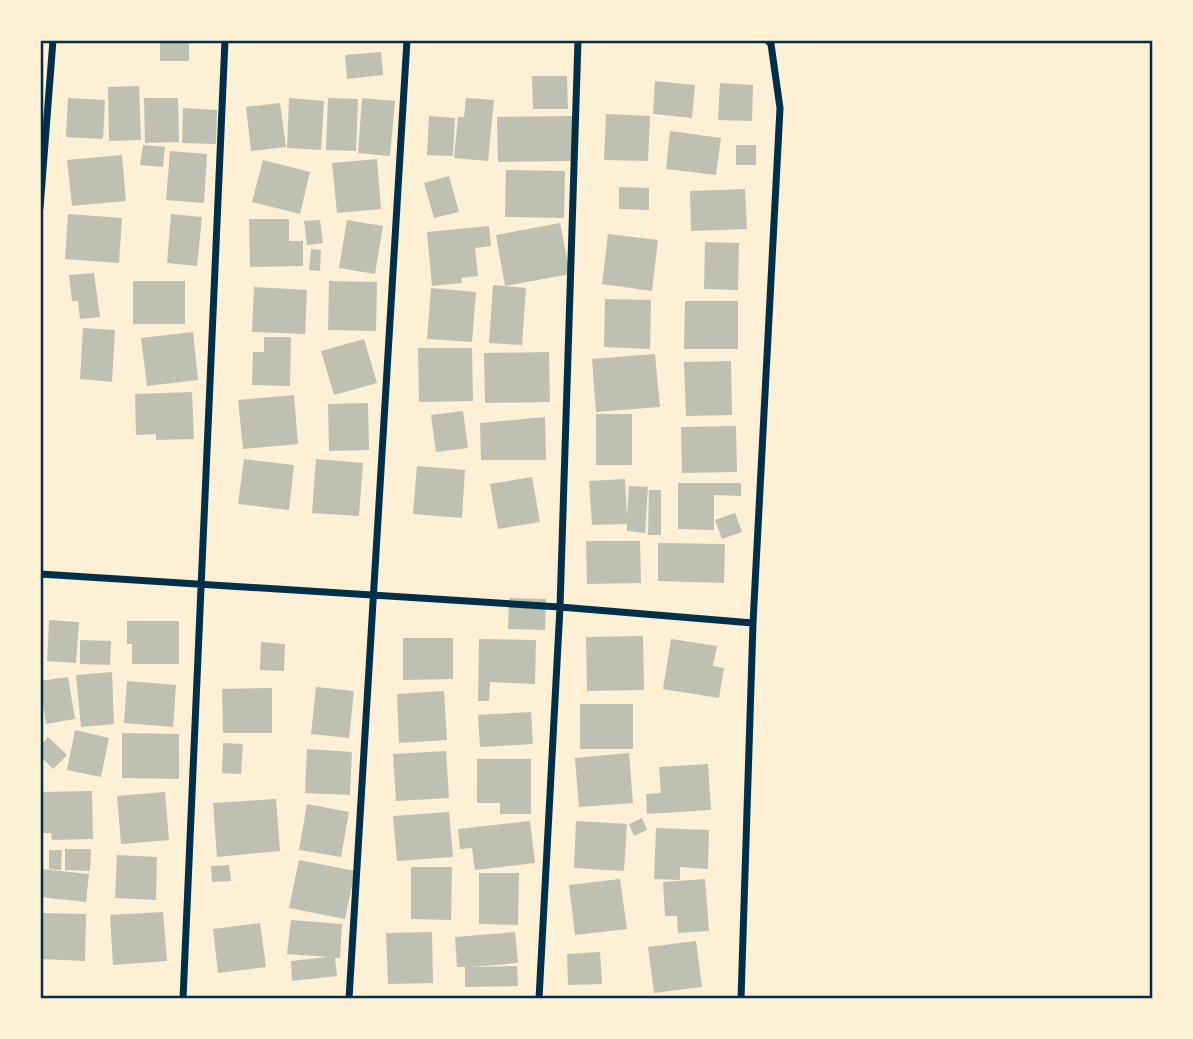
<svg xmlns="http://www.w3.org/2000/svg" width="1193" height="1039" font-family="Spectral,serif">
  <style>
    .building { fill: #bec0b2 }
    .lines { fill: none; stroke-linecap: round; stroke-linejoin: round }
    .minor { stroke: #003049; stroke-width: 7 }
    .neatline { fill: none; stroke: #003049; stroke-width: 2.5 }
  </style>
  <rect width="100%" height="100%" fill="#fdf0d5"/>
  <path class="building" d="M160 40H189V61H160Z
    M381 52 383 75 347 79 345 55Z
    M532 76H567L568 109H533Z
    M655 81 695 85 692 118 653 114Z
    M720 83 753 85 752 121 718 120Z
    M139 86 141 140 109 141 108 87Z
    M68 98 105 100 103 139 66 137Z
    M144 98H178L179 142 145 143Z
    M289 98 324 101 321 150 287 148Z
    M328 98 358 99 356 151 326 150Z
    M362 98 395 101 390 156 358 153Z
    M466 98 494 100 488 161 454 158 458 117H464Z
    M280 103 286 147 251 151 246 107Z
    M183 108 217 110 216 144 182 143Z
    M606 114 650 116 648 161 604 160Z
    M429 116 455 118 453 156 427 155Z
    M574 116V161L498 162 497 117Z
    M670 131 721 138 716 175 666 169Z
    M143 145 165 147 163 167 140 165Z
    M736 145H756V165H736Z
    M170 151 207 154 204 203 166 200Z
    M122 155 126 201 72 206 67 160Z
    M377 159 381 209 337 213 332 163Z
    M263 160 310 172 300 214 252 202Z
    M506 170 565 171 564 218 505 217Z
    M449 176 459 212 434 218 424 183Z
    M619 187 649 188V210L619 209Z
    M745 189 747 229 691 231 690 191Z
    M68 214 122 218 119 263 65 259Z
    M171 214 202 217 197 266 167 263Z
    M249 219H289V241H303V266L250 267Z
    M320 220 323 243 307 245 304 221Z
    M347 220 383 226 375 274 339 268Z
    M560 223 570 274 505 286 496 235Z
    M489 226 491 246 475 248 478 276 461 278 462 283 432 286 427 232Z
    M608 234 658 240 652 291 602 284Z
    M705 242 739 243 738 290 704 289Z
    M311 249 321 250 320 271 309 270Z
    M94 273 100 317 80 319 78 301H72L69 275Z
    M133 281H185V324H133Z
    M329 281 377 282 376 331 328 330Z
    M493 285 526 288 522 345 489 343Z
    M254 287 307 290 305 334 252 332Z
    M431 288 476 292 472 342 427 339Z
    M605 299 651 300 650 349 604 347Z
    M685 301H738V349H684Z
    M83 328 115 330 112 382 80 379Z
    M193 332 198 380 147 386 141 338Z
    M264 337H291L290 386 252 385 253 352H264Z
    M364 339 377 383 334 395 321 351Z
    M418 348H472L473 401 419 402Z
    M549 352 550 402 485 403 484 353Z
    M655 354 660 407 596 412 592 359Z
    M731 361 732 415 686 416 684 362Z
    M192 392 194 439 156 440V434L136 435 135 394Z
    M294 395 298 444 243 449 238 400Z
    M368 403 369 450 329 451 328 404Z
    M463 411 468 448 436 452 431 415Z
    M596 414H632V465H596Z
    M545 417 546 460H481L480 423Z
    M736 426 737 472 682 473 681 427Z
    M244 459 294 465 289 510 238 504Z
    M316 459 363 463 359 516 312 513Z
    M417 466 465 470 462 518 413 514Z
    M532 477 540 522 498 529 490 484Z
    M625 479 627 516 629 486 648 487 645 533 627 531V524L592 525 589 481Z
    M678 483H741V496L714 495V530L678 529Z
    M649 490H661V535H648Z
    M735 513 742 532 722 539 715 520Z
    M586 541H640L641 583 587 584Z
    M658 543 725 544 724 583 658 581Z
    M509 598 546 599 545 630 508 629Z
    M49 620 79 622 76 663 47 661Z
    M127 621H179V664H132V644H127Z
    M643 636 644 690 587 691 586 637Z
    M403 638H453V679L403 680Z
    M479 639 536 640 535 684 490 682 489 701H478Z
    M671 639 717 646 713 666 724 668 719 698 663 689Z
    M80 640 111 641 110 665 80 664Z
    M261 642 285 644 284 671 260 670Z
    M112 672 114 724 81 727 76 675Z
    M68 677 75 719 46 724 40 681Z
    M127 681 176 685 173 727 124 723Z
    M316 687 354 691 349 738 311 734Z
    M272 688V733H223L222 689Z
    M444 691 447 740 399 743 397 694Z
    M580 704H633V749H580Z
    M531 712 533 744 480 747 478 715Z
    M75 730 109 738 101 777 67 770Z
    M122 733 179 734V779L122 778Z
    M48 737 67 755 53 769 40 756V746Z
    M223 743 243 744 241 774 222 773Z
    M307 749 352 752 350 795 305 793Z
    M446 751 449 798 396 801 393 754Z
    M629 753 633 803 579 807 575 758Z
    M477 759H531V814H500V803H477Z
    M708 764 711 810 647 814 646 794 661 793 659 767Z
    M92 791 93 839 52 840 51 833H40V792Z
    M165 792 169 840 121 844 117 796Z
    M276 799 280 851 217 857 213 803Z
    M307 804 349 812 341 857 299 850Z
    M449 812 453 857 397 861 393 816Z
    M642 818 647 830 634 836 629 824Z
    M530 821 535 863 475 870 472 848 460 849 458 829Z
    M576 821 627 824 624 871 574 868Z
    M656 828 709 830 708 869 680 867V880L654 879Z
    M65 849H91L90 871 65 870Z
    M49 850H62L61 870 49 869Z
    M117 855 157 857 156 900 115 898Z
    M299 860 355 871 345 919 289 908Z
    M229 865 231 881 212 882 211 866Z
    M411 867H452L451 920 411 919Z
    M41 869 89 874 86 902 40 897Z
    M479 873H519L518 925 479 924Z
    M620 879 627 929 575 935 569 885Z
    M705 879 709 931 678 933 677 916H665L663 882Z
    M163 912 167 961 113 965 110 915Z
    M40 913 86 914 85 961 40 959Z
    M291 920 342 924 340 958H335L337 976 292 981 291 961 328 957 287 954Z
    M260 923 266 967 218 973 213 929Z
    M432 932 433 983 388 984 386 933Z
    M515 932 518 963 470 967 517 966 518 986 465 987V967H457L455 937Z
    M696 941 702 987 654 993 648 947Z
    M600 952 602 984 568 985 567 954Z"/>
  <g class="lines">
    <path class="minor" d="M40 208 53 40
      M40 574 560 607 753 623
      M183 999 225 40
      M349 999 407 40
      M539 999 560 607 578 40
      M741 999 753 623 780 108 771 44 767 40"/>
  </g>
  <rect width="1193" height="1039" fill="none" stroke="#fdf0d5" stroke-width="84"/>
  <rect x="42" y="42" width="1109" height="955" class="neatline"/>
</svg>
